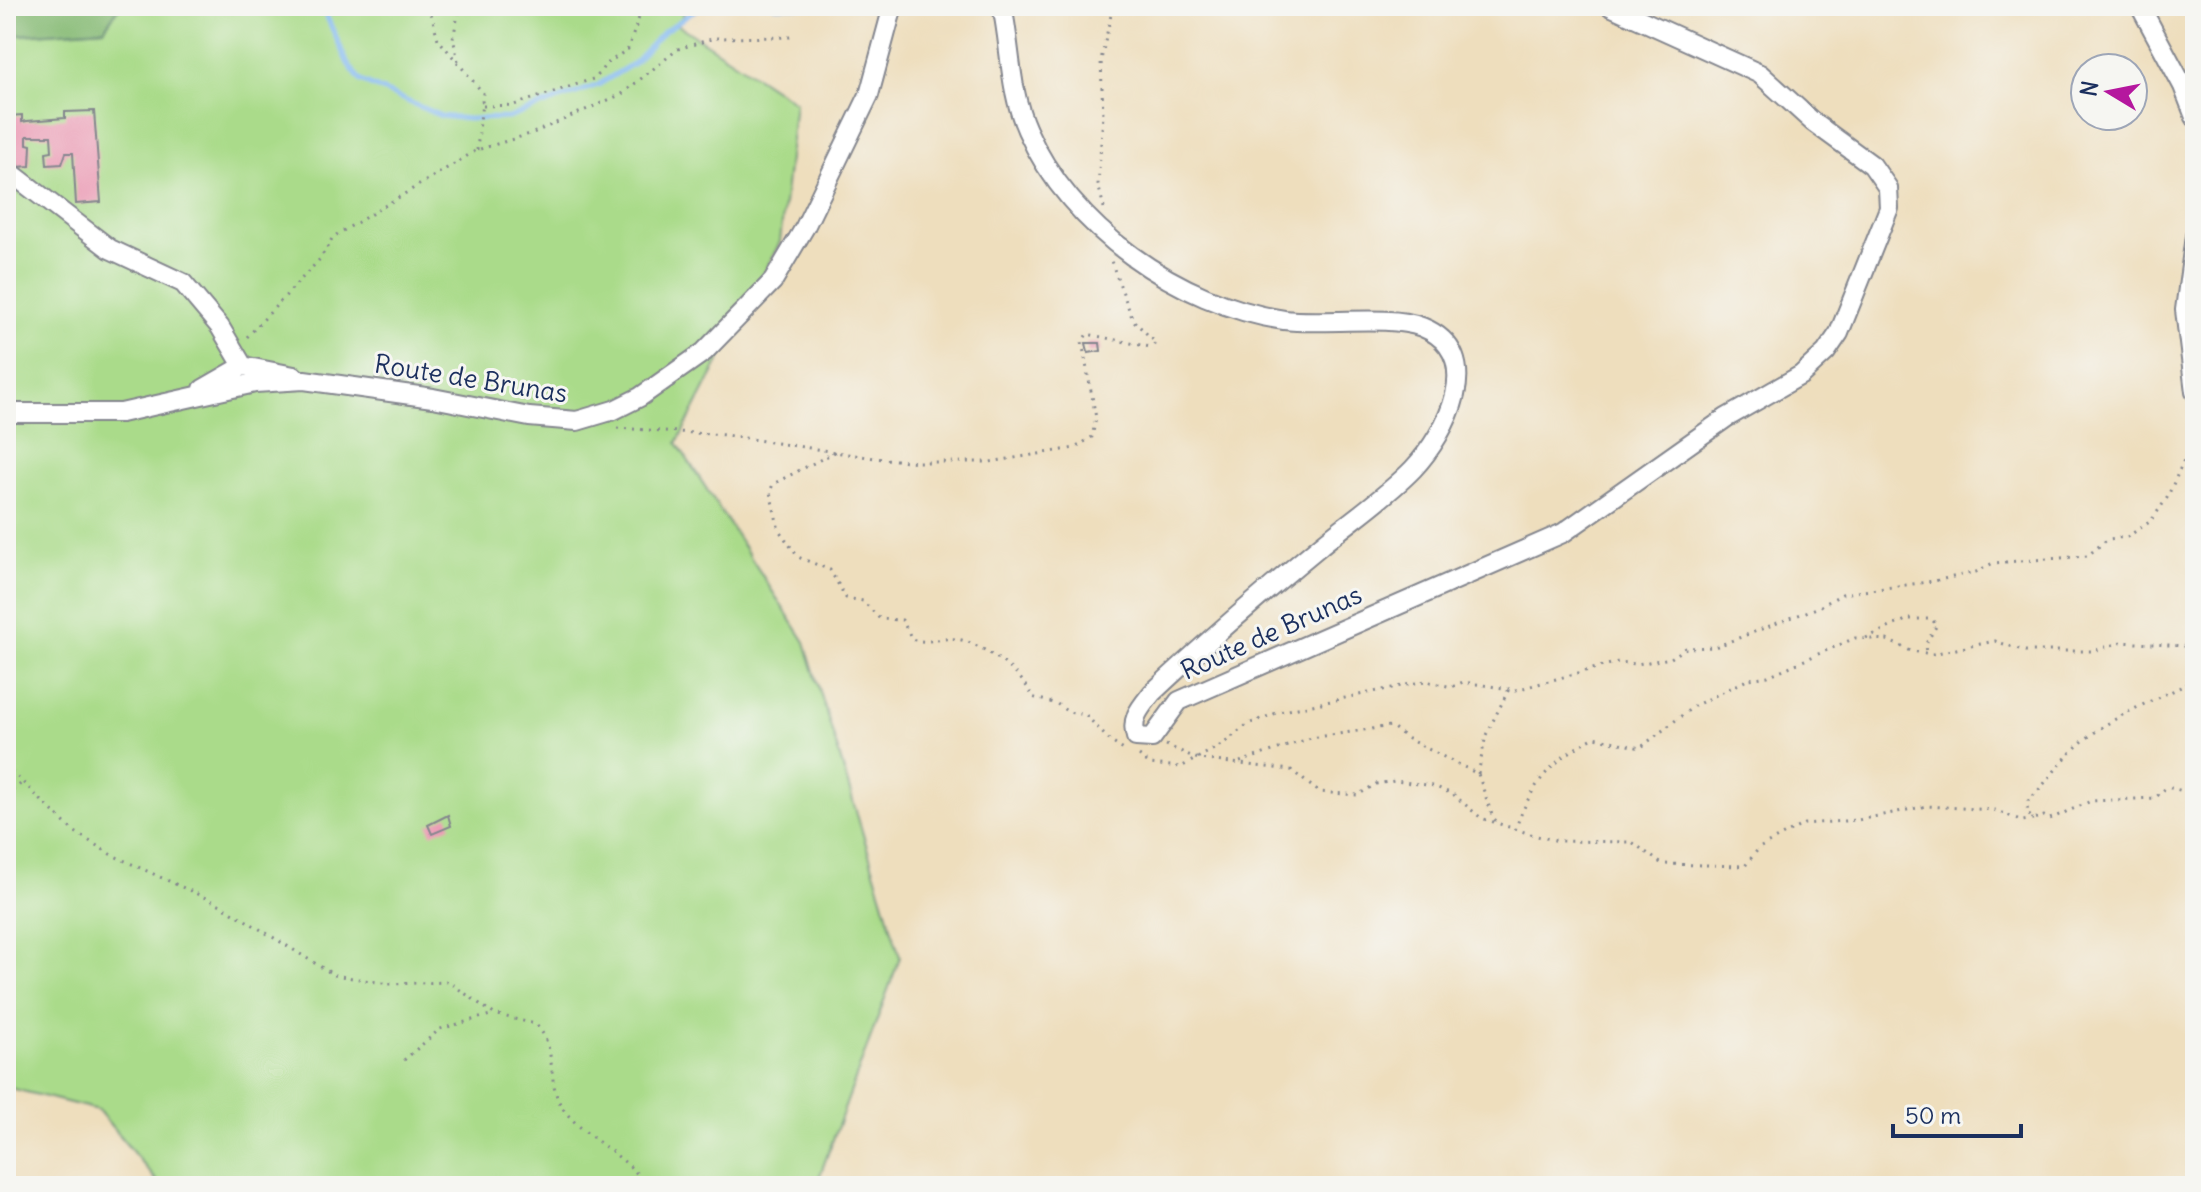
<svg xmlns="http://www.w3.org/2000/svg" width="2201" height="1192" font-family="Delius,sans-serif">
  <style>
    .green { fill: #aadb8a; stroke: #628574; stroke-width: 2 }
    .forest { fill: #87bb76; stroke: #51756a; stroke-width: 2 }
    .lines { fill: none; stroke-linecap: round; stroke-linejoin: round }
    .stream { stroke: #83b9f2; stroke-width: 5 }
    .building { fill: #ea94b0 }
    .minor-casing { stroke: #84868e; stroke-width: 22 }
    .path { stroke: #84868e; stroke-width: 3; stroke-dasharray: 2 6; stroke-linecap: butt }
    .minor { stroke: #fff; stroke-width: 18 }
    .labels { text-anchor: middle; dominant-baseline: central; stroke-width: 6; stroke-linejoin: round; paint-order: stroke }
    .street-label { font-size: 26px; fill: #1b2f5e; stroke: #f6f6f2 }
  </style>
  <rect width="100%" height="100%" fill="#f6f6f2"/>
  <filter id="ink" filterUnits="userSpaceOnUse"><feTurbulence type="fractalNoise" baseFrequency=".0125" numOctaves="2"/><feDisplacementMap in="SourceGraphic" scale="16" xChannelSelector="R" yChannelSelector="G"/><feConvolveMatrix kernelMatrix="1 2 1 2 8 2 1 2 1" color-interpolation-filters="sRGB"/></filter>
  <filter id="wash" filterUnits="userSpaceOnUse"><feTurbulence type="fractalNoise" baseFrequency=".006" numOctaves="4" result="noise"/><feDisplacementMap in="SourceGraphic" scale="32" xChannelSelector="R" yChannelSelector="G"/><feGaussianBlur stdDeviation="1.8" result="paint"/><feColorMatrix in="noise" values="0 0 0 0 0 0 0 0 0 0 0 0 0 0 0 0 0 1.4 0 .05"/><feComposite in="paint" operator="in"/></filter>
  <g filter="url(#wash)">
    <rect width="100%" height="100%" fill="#eedebd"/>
    <path class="green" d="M120 6H687L678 25 795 102 780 242 677 443 805 642 900 957 816 1186H161L98 1110 6 1087V36L104 29Z"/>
    <path class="forest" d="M6 6H120L104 29 6 36Z"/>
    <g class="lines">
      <path class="stream" d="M322 6 348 64 361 81 441 116 468 119 508 118 598 85 634 63 663 32 702 6
        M775 6H801"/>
    </g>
    <g id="blocks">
      <path class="building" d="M94 111 101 202 76 204 73 153H66L62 164 47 165 46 152 52 151 51 136H27V144L31 145 30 166 17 167 14 156H6L9 116 22 115V122L27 121 65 118V112Z
        M1086 343H1100L1101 351 1088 353Z
        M448 815 451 826 432 834 428 825Z"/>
    </g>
  </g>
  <g filter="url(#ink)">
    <use href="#blocks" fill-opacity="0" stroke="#84868e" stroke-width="2"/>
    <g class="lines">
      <g class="minor-casing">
        <path id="minor" d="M1002 6C1011 47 1009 90 1027 130 1070 228 1178 304 1284 320 1323 325 1389 314 1422 327 1489 354 1446 434 1413 469 1386 497 1350 521 1320 546 1263 593 1206 642 1152 693 1141 707 1130 718 1136 737L1152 738 1179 701 1563 533 1726 418 1801 375 1826 352 1839 333 1889 208 1888 188 1872 165 1813 122 1760 74 1610 6
          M2140 6 2183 86 2195 117
          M6 169 110 249 183 283 220 327 243 366
          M2195 236 2185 310 2195 392
          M203 389 243 366 294 376
          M6 413H121L255 383 304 380 433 398 529 417 577 421 614 410 640 397 704 352 773 281 805 227 869 95 893 6"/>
      </g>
      <path class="path" d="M429 6 438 39 483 93 477 150
        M458 61 453 38 460 6
        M483 106 514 105 596 78 605 65 628 49 643 6
        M1104 208 1098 184 1103 115 1101 60 1113 6
        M247 337 320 259 333 237 477 150 533 133 622 94 678 49 715 38 793 37
        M617 428 725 435 874 458 918 462H990L1075 448 1092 437 1096 418 1082 342 1087 334 1150 347 1156 343 1133 320 1111 261
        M835 452 773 484 770 492 779 530 798 557 830 570 846 598 863 601 880 619 902 620 912 639C928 645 940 637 956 639 979 641 1026 675 1032 697L1057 704 1068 712 1086 715 1110 741 1125 751
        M1866 638 1908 619H1931L1937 625 1925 645 1926 653
        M2195 680C2158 699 2120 712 2087 738 2065 754 2048 782 2028 801L2027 813 2033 819 2044 816 2050 819 2091 801 2155 798 2167 787 2187 792 2195 785
        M1166 745 1198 759 1291 770 1319 792 1358 795 1376 784 1395 781 1434 786 1454 795 1481 818 1537 836 1559 841 1632 842 1662 864 1745 866 1759 848 1804 824 1858 820 1927 806 1994 810 2023 821 2033 819
        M1139 756 1150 764 1181 767 1223 744 1248 724 1279 712 1425 681 1452 687 1463 682 1516 690 1618 662 1637 664 1671 658 1686 648 1715 647 1819 607 1842 594 1934 581 1976 572 1993 563 2087 556 2108 539 2127 537 2151 521 2167 498 2195 435
        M1240 762 1311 738 1391 726 1408 739 1478 774 1493 818 1500 824
        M6 766 72 830 110 854 221 905 334 975 389 984 449 982 494 1014 535 1024C560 1048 544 1082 564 1110 587 1140 626 1155 647 1186
        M1478 774 1486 735 1509 689
        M6 795 22 783
        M1515 830C1532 783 1551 760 1595 737L1640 748 1694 706 1749 679 1768 676 1855 638 1887 640 1911 651 1932 654 1995 641 2025 651H2093L2121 642 2185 646 2195 640
        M404 1060 440 1029 494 1014"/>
      <use href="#minor" class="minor"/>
    </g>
  </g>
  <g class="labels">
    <g class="street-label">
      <text transform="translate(471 378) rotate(9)">Route de Brunas</text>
      <text transform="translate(1271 632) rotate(-24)">Route de Brunas</text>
    </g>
  </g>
  <rect width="2201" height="1192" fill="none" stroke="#f6f6f2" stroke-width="32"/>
  <g transform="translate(2109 92) rotate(280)"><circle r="38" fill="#f6f6f2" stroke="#9ea6b7" stroke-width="2"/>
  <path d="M0-6L14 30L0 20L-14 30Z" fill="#b5179e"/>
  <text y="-12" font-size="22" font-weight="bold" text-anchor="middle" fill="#1b2f5e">N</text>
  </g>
  <path d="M1893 1124v12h128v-12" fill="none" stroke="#1b2f5e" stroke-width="4"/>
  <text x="1905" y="1124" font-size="24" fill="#1b2f5e" stroke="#f6f6f2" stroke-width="6" paint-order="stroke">50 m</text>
</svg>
